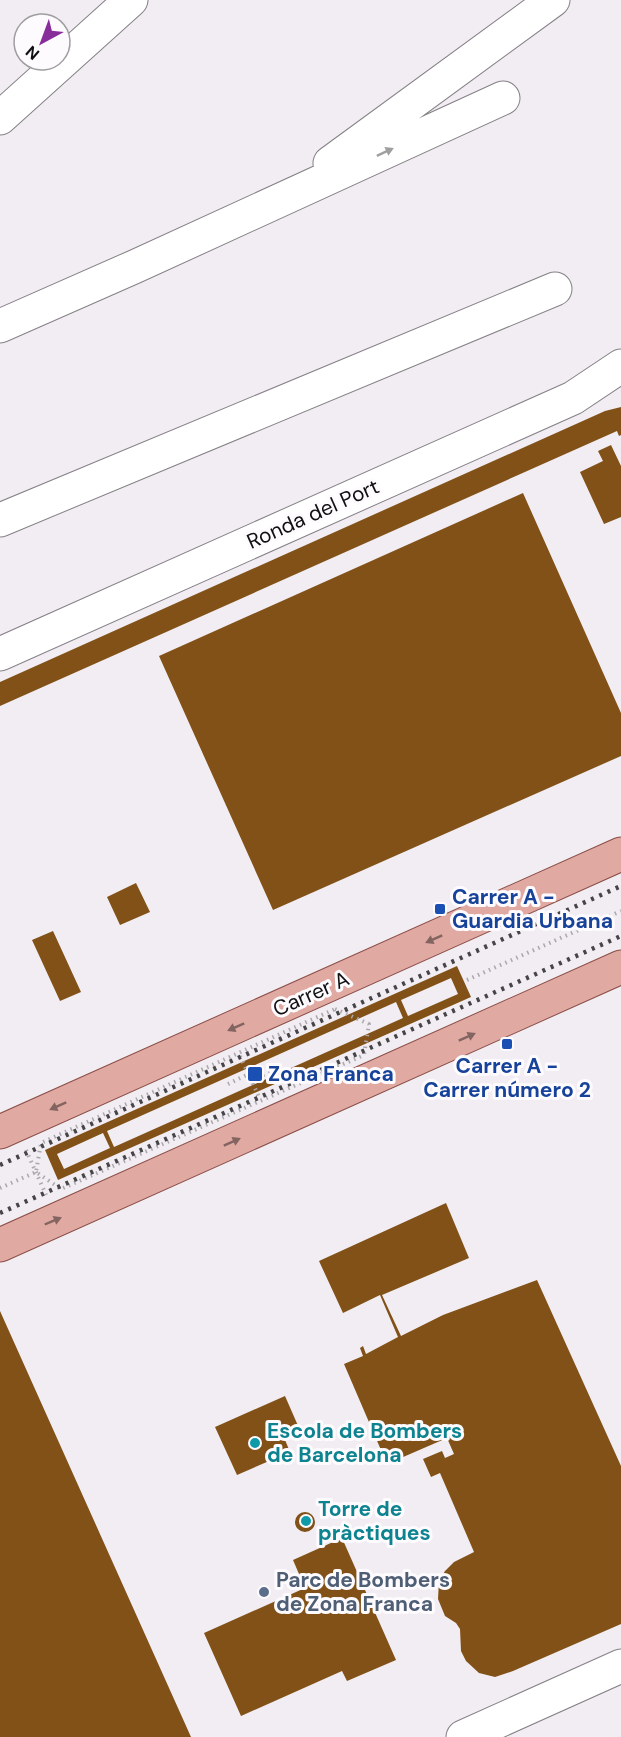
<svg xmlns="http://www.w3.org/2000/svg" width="621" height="1737" font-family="'DM Sans',sans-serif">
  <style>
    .building { fill: #815117; fill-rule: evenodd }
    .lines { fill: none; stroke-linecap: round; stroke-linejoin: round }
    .minor-casing { stroke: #858186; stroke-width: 35 }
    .major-casing { stroke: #8a4e47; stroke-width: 35 }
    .path { stroke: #aba8ac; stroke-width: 4; stroke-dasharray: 1.5 4.5; stroke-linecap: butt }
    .minor { stroke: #fff; stroke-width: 33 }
    .major { stroke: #e0a9a2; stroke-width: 33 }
    .rail { stroke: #454446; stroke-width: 4.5; stroke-dasharray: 3 6; stroke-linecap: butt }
    .oneway { fill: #a09fa0 }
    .oneway2 { fill: #836461 }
    .transit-dot { fill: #1a4fb4; stroke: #fefbff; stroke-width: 2 }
    .culture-dot { fill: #0f9aa8; stroke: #fefbff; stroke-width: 2 }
    .service-dot { fill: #5c6f8a; stroke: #fefbff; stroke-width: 2 }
    .labels { text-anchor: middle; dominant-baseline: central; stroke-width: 6; stroke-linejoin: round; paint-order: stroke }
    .street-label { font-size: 21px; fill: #111011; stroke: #fefbff }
    .transit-label { font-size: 21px; font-weight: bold; fill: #164399; stroke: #fefbff; text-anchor: start }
    .culture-label { font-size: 21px; font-weight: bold; fill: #0d838f; stroke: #fefbff; text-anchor: start }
    .service-label { font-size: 21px; font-weight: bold; fill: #4e5e75; stroke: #fefbff; text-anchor: start }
  </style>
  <rect width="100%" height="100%" fill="#f1edf2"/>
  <path class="building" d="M621 407V435L619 436 617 431 0 706V682L605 411Z
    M611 445 621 466V517L604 524 580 472 603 461 598 451Z
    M523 493 621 713V756L273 910 159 656Z
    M136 883 150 912 120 925 107 897Z
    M53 931 81 992 60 1001 32 940Z
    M457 966 471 997 58 1180 45 1150ZM451 978 458 994 408 1016 401 1000ZM396 1002 403 1018 114 1147 107 1131ZM103 1133 110 1148 64 1169 57 1154Z
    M446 1203 469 1258 382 1295 401 1336 443 1315 537 1280 621 1466V1624L513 1671 495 1677 479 1673 466 1661 461 1651 460 1629 456 1623 445 1616 438 1599 439 1581 445 1571 454 1562 474 1552 440 1473 431 1477 423 1459 442 1451 445 1458 454 1454 447 1438 387 1464 344 1364 363 1356 360 1348 363 1346 366 1354 398 1337 380 1295 343 1313 319 1261Z
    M0 1311 191 1737H0Z
    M285 1396 299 1428 283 1435 290 1452 237 1475 215 1427Z
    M295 1522a10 10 0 1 1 20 0a10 10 0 1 1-20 0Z
    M342 1538 396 1660 347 1681 342 1671 241 1716 204 1633 305 1588 293 1560Z"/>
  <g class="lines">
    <g class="minor-casing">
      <path id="minor" d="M0 118 131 0
        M330 163 553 0
        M0 326 134 267 503 98
        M0 520 555 289
        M0 654 573 398 621 366
        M463 1737 621 1666"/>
    </g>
    <g class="major-casing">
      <path id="major" d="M0 1132 621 854
        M0 1245 621 967"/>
    </g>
    <path class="path" d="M467 980 621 911
      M335 1009 369 1024 364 1055 61 1189 36 1172 41 1143Z
      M240 1056 259 1097
      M252 1080 279 1068
      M228 1084 259 1069
      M26 1150 46 1195
      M0 1188 36 1172"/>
    <use href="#minor" class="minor"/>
    <use href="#major" class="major"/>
    <path class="rail" d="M0 1165 621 886
      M0 1213 621 936"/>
  </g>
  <defs><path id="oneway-solid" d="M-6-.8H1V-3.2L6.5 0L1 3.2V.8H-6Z" transform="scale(1.5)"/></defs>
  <use class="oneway" href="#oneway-solid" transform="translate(385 152) rotate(-25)"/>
  <g class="oneway2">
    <use href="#oneway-solid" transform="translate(434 939) rotate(156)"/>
    <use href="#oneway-solid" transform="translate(236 1027) rotate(156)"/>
    <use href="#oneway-solid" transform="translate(467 1037) rotate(-24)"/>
    <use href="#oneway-solid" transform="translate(58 1106) rotate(156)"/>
    <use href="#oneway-solid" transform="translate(232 1142) rotate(-24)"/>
    <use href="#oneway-solid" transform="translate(53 1221) rotate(-23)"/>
  </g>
  <g class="transit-dot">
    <rect x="434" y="903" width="12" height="12" rx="3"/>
    <rect x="501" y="1038" width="12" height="12" rx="3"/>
    <rect x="247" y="1066" width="16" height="16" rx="3"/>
  </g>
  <g class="culture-dot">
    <circle cx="255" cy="1443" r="6"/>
    <circle cx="306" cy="1521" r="6"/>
  </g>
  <circle class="service-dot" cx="264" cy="1592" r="6"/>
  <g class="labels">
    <g class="street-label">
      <text transform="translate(313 514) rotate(-24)">Ronda del Port</text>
      <text transform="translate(311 994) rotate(-24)">Carrer A</text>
    </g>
    <g class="transit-label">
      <text x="452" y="897">Carrer A -<tspan x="452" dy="24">Guardia Urbana</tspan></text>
      <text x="507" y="1066" text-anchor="middle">Carrer A -<tspan x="507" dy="24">Carrer número 2</tspan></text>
      <text x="268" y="1074">Zona Franca</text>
    </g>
    <g class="culture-label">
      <text x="267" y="1431">Escola de Bombers<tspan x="267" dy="24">de Barcelona</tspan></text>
      <text x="318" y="1509">Torre de<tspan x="318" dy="24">pràctiques</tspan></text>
    </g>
    <g class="service-label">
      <text x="276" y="1580">Parc de Bombers<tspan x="276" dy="24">de Zona Franca</tspan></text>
    </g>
  </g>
  <g transform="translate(42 42) rotate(221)"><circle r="28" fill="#fefbff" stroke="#9f9da0" stroke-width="1.5"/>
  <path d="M0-4.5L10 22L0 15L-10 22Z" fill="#882e9a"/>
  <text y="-9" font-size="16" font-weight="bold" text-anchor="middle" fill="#111011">N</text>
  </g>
</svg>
